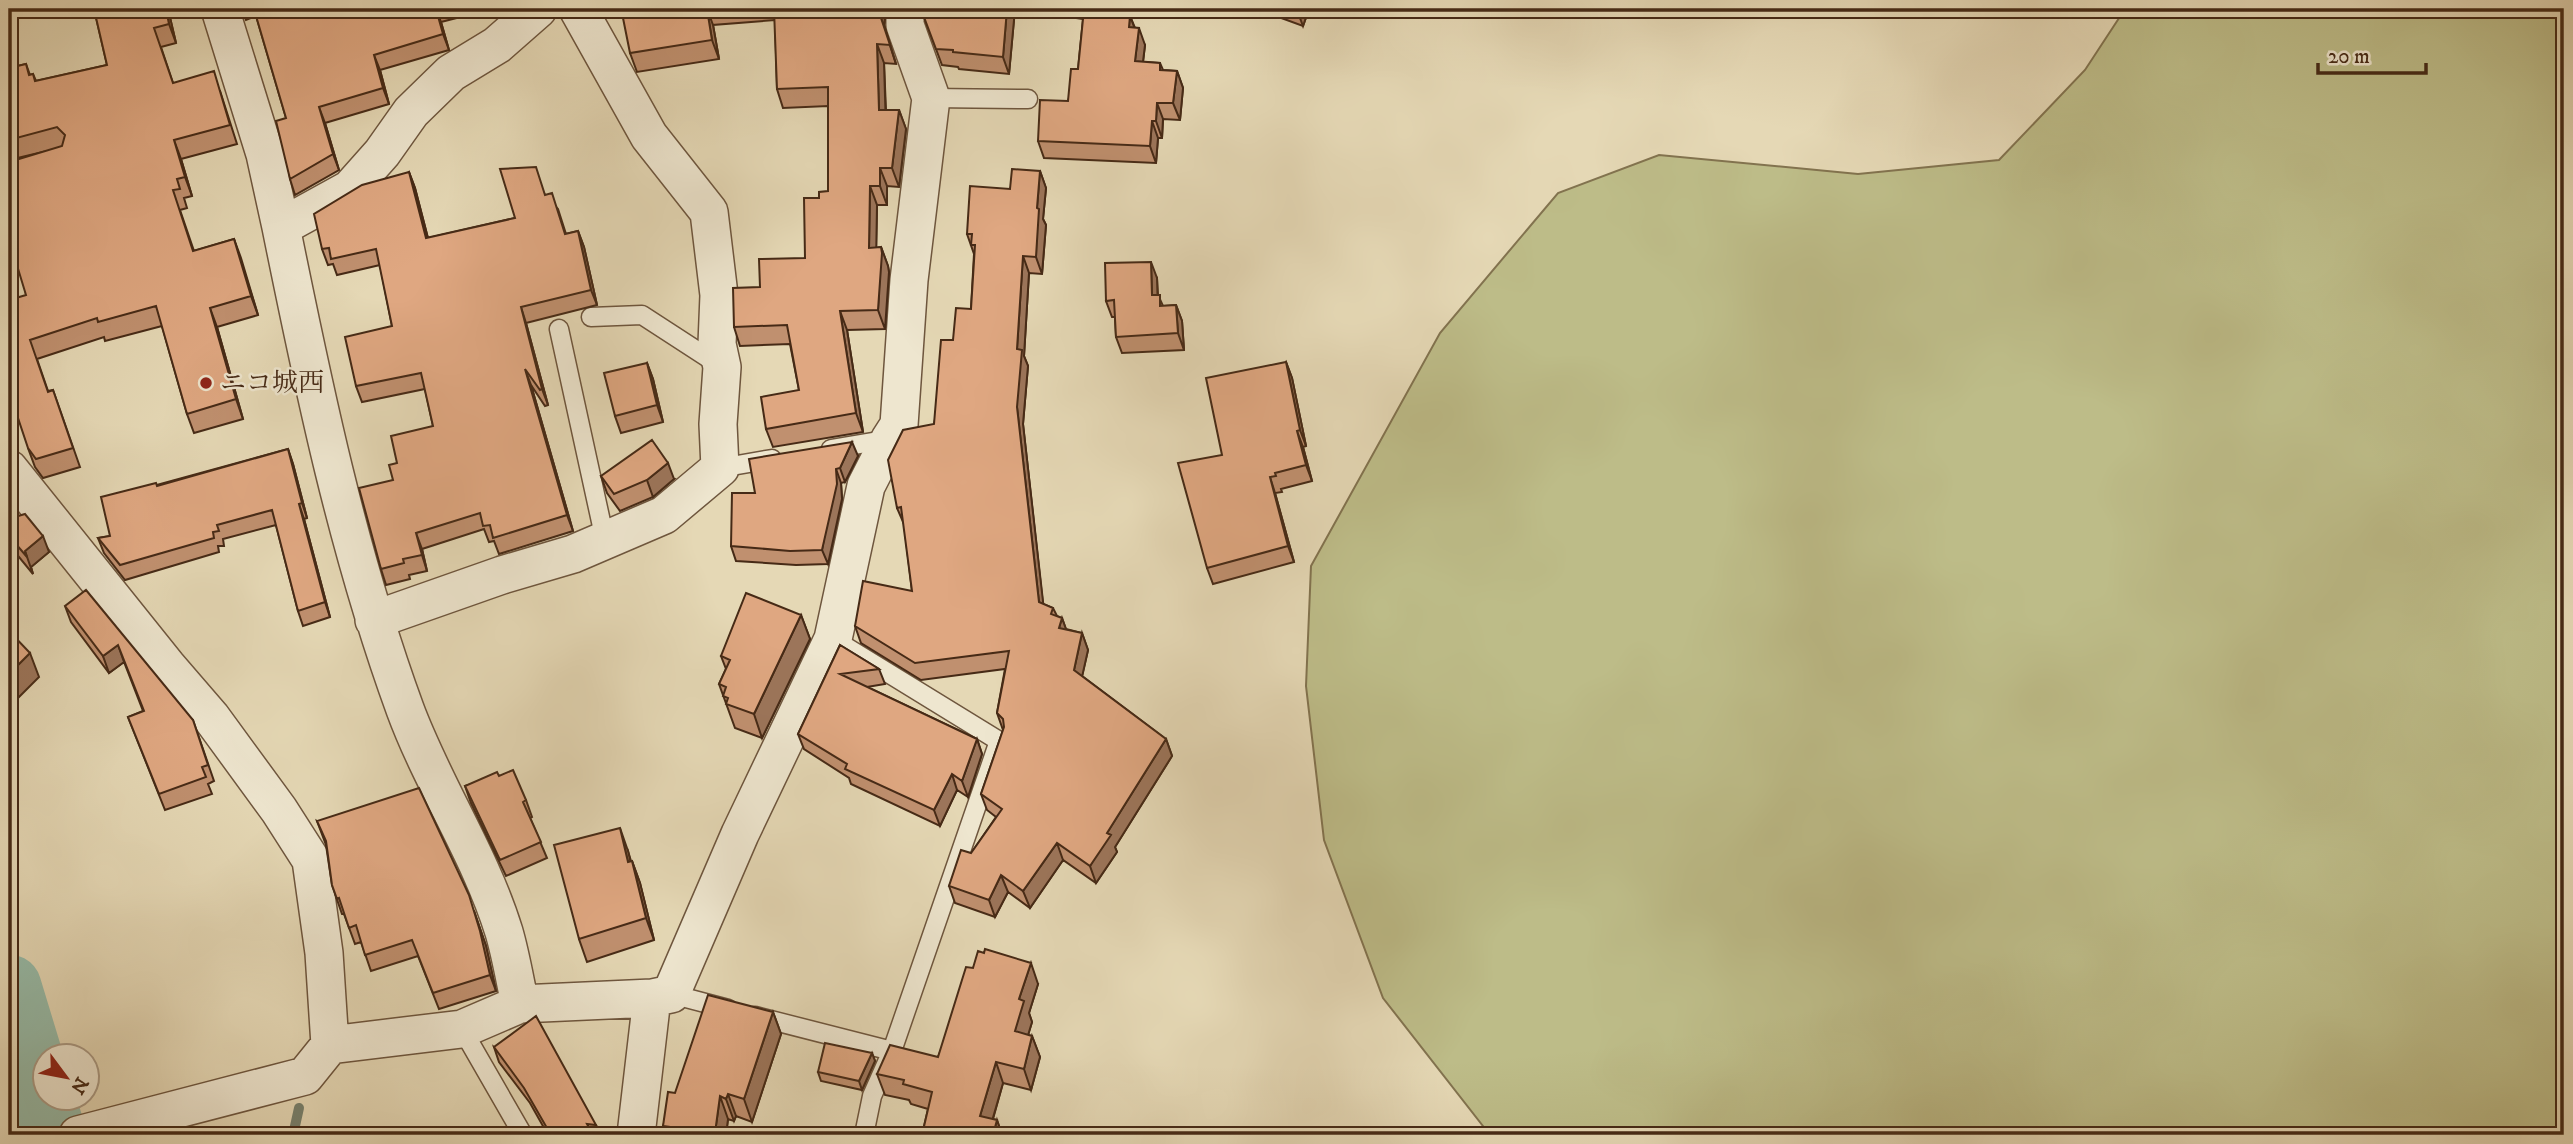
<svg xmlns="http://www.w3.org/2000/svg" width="2573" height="1144" font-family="'IM FELL DW Pica','Noto Serif JP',serif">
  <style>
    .green { fill: #bdbc88; stroke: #82734f; stroke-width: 2 }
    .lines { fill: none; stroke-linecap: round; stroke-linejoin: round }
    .stream { stroke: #77816e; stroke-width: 10 }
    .river { stroke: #97bba8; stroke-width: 65 }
    .lane-casing { stroke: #6e563e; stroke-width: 21 }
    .street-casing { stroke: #6e563e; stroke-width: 40 }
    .lane { stroke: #eee6cf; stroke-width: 18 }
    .street { stroke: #eee6cf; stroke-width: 37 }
    .wall { fill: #c0906f; stroke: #462a16; stroke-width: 2 }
    .shaded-wall { fill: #9c755a; stroke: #462a16; stroke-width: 2 }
    .building { fill: #dfa781; stroke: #462a16; stroke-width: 2 }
    .poi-dot { fill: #8f2418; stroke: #eee6cf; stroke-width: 2.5 }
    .labels { text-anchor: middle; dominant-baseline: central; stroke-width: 5; stroke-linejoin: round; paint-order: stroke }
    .poi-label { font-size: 26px; fill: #462a16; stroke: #eee6cf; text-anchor: start }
  </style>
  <rect width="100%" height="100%" fill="#e5d8b5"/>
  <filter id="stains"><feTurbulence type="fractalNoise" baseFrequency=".00286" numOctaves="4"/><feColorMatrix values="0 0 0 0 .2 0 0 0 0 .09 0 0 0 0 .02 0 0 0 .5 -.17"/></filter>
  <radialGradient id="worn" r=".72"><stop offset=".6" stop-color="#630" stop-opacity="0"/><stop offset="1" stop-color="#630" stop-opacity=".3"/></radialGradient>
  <path class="green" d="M2125 9H2564V1135H1490L1383 998 1324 840 1306 686 1311 566 1440 333 1558 193 1659 155 1858 174 1999 160 2085 70Z"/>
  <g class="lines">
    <path class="stream" d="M293 1135 299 1108"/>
    <path class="river" d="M9 987 54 1135"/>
    <g class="lane-casing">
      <path id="lane" d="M931 98 1028 99
        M591 317 642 315 719 365
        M559 329 605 540
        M831 449 890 439
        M720 468 772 459
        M833 639 999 741 892 1051
        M671 994 728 1009
        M755 1016 892 1051 872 1096 864 1135
        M462 1029 523 1135"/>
    </g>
    <g class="street-casing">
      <path id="street" d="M220 9 265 154 281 227 350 189 382 153 411 112 451 73 497 45 538 9
        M9 469 167 666 211 717 279 810 311 860 324 953 330 1045
        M374 620 502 575 573 554 664 515 720 468 718 424 722 367 717 344 719 295 709 212 649 136 578 9
        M520 1004 652 998 671 994 740 834 833 639 866 486 890 439 899 425 909 280 931 98 905 25V9
        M78 1135 305 1076 330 1045 462 1029 520 1004C515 981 511 956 504 932 480 854 433 785 405 709 348 553 314 390 281 227
        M636 1135 652 998"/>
    </g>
    <use href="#lane" class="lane"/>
    <use href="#street" class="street"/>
  </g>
  <path class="wall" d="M94 9H168L176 43 161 47 173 83 220 91 237 144 181 159 192 196 184 198 187 208 180 210 194 251 234 239 258 315 217 327 243 419 194 433 187 414 162 326 105 341 104 337 37 359 48 391 53 390 80 467 43 478 35 467 28 448 26 295 16 213 43 152 9 160V68L26 64 30 75 33 74 36 81 107 65Z
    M242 9H492L441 22 449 50 380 70 389 104 325 123 339 170 295 195 290 179 286 118 256 16 246 20Z
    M635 9H886L884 25 896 64 884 63 886 110H899L906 129 899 187 887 186V205H877L876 248 881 247 888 266 889 272 885 329 847 330 863 432 773 447 766 429 799 390 790 344 740 346 734 327 760 287 805 258 819 198 828 191V106L783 108 777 89 775 20 713 25 719 59 637 72 630 53 637 16Z
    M921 9H1123L1125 15 1130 16 1135 28 1145 45 1143 62 1160 63 1163 70 1177 71 1183 88 1180 120 1163 119 1162 138H1158L1156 163 1044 158 1038 141 1068 101 1078 69 1083 19 1015 9 1009 74 959 69 958 67 942 65Z
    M1242 9H1309L1303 26 1262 11 1260 15Z
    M1040 171 1046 188 1043 219 1046 225 1042 274 1029 273 1024 356 1028 366 1023 424 1043 604 1053 608 1057 616 1062 618 1066 629 1082 633 1088 650 1082 676 1166 739 1172 756 1115 847 1117 852 1096 883 1063 860 1030 908 1008 892 995 917 955 903 949 886 996 817 987 810 981 794 1003 730 997 713 1005 669 921 680 861 643 855 626 912 591 904 524 897 508 934 424 953 340 971 309 974 254 967 234 1010 189Z
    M409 172 415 188 428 238 515 218 545 195 558 209 566 234 578 231 584 247 597 305 526 323 548 405 545 406 531 385 573 531 499 554 494 541 489 542 484 529 422 549 427 571 409 575 410 579 386 585 381 569 393 480 397 463 433 426 425 389 362 402 356 386 392 326 380 265 337 275 333 264 328 265 322 249Z
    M1157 278 1158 295 1163 306 1176 305 1182 321 1184 350 1122 353 1116 337 1115 317H1112L1106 301Z
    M1286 362 1292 378 1306 446 1303 447 1312 481 1281 489 1282 492 1275 493 1294 562 1213 584 1207 568 1222 455Z
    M647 363 653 379 663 422 621 433 615 416Z
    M288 449 293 464 307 518 304 519 330 617 303 626 298 611 276 525 223 539 224 546H218L219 552 125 580 104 553 98 538 110 536 157 485Z
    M858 456 845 482 841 483 842 499 828 564 796 565 736 561 731 546 755 493Z
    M601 476 674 479 653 497 620 511 607 493Z
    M9 493 17 516 49 552 31 567 33 574 9 545Z
    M65 606 193 720 214 781 208 784 212 794 165 810 128 717 143 711 124 662 109 673 71 622Z
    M801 615 810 639 762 738 735 728 719 684 726 669 721 656Z
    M840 645 879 669 885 684 867 687 977 739 982 754 968 797 957 790 940 826 851 784 849 778 804 749 798 734Z
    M499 776 526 800 532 817 530 818 547 858 506 876 471 803 465 786Z
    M317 821 474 911 486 946 496 991 439 1009 418 956 371 971 361 942 355 944 344 914H342L332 885 326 845Z
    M628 851 631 861H632L640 883 654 940 587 962 579 939Z
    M973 968 1038 984 1029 1013 1032 1022 1028 1035 1032 1036 1040 1057 1031 1090 1003 1083 993 1119 997 1120 1002 1135H922L928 1109 911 1104 909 1100 885 1095 877 1074 938 1057Z
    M773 1012 781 1034 752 1122 736 1116 734 1121 728 1119 726 1135H667L663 1126 675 1093Z
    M494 1047 596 1125 599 1135H548L530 1103 499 1062Z
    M872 1053 875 1061 862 1090 821 1081 818 1072Z
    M9 1099 20 1133 13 1135H9Z"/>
  <path class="shaded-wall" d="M166 9H168L176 43 169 24Z
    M436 9 441 22 449 50 443 34Z
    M707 9 713 25 719 59 712 40Z
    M878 9H886L884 25 896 64Z
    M1007 9H1015L1009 74 1003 57Z
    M1298 9H1309L1303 26 1297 10Z
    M1130 16 1136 32 1129 27Z
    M1139 28 1145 45 1141 78 1135 61Z
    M877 44 884 63 886 129 879 110Z
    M374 55 380 70 389 104 383 88Z
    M1177 71 1183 88 1180 120 1173 103Z
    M1157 103 1163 119 1162 138 1156 121Z
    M319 107 325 123 339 170 333 154Z
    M899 110 906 129 899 187 892 168Z
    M1152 121 1158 138 1156 163 1150 146Z
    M174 140 181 159 192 196 185 177Z
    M880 168 887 186V205L880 186Z
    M1040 171 1046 188 1043 219 1046 225 1042 274 1036 257 1037 208Z
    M409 172 415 188 432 254 426 238Z
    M870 186 877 205 876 267 869 248Z
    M578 231 584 247 597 305 591 290Z
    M234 239 241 258 258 315 251 296Z
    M881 247 888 266 889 272 885 329 878 310Z
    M1023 256 1029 273 1024 356 1028 366 1023 424 1045 619 1039 602 1017 407V349Z
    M1151 262 1157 278 1158 312 1152 295Z
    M1176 305 1182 321 1184 350 1178 333Z
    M521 307 526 323 548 405 542 389Z
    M210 308 217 327 243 419 236 399Z
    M840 311 847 330 863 432 856 413Z
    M1286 362 1292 378 1306 446 1300 430Z
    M647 363 653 379 663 422 657 405Z
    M525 369 531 385 573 531 567 515Z
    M1297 431 1303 447 1312 481 1306 465Z
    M852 442 858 456 845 482 840 468Z
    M288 449 293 464 307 518 302 503Z
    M668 463 674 479 653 497 647 480Z
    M836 469 841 483 842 499 828 564 822 550Z
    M1270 477 1275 493 1294 562 1288 546Z
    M299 504 304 519 330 617 325 602Z
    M416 533 422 549 427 571 422 555Z
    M43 536 49 552 31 567 33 574 25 551Z
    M801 615 810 639 762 738 754 714Z
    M1062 618 1068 635 1059 628Z
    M1082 633 1088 650 1080 686 1074 670Z
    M118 645 124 662 109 673 103 656Z
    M30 653 39 677 9 707V674Z
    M977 739 982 754 968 797 962 781Z
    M1166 739 1172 756 1115 847 1117 852 1096 883 1090 866 1107 833Z
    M952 774 957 790 940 826 934 810Z
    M620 828 628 851 636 885 628 862Z
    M1057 843 1063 860 1030 908 1023 891Z
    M632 861 640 883 654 940 646 918Z
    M1001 875 1008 892 995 917 989 900Z
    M474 911 486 946 496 991 490 975Z
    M1031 963 1038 984 1029 1013 1032 1022 1023 1052 1015 1031 1019 999Z
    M773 1012 781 1034 752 1122 744 1099Z
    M1032 1036 1040 1057 1031 1090 1024 1069Z
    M872 1053 875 1061 862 1090 859 1081Z
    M996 1062 1003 1083 988 1135 980 1116Z
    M728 1094 736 1116 734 1121 726 1099Z
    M720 1096 728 1119 726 1135H716L715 1133Z
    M997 1120 1002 1135H993Z"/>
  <path class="building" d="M94 9H166L169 24 154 28 173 83 214 71 230 125 174 140 185 177 177 179 180 189 173 190 193 251 234 239 251 296 210 308 236 399 187 414 156 306 98 322 97 318 30 340 48 392 53 390 73 448 36 459 28 448 9 391V300L26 295 9 239V215L16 213 9 187V162L62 146 65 135 57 127 9 140V68L26 64 29 75 33 74 35 81 107 65Z
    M254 9H436L443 34 374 55 383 88 319 107 333 154 290 179 276 121 286 118Z
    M635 9H707L712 40 630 53 623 18 637 16Z
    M774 9H878L890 45 877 44 879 110H899L892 168H880V186H870L869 248 881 247 882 253 878 310 840 311 856 413 766 429 761 397 799 390 787 325 734 327 733 288 760 287 759 259 805 258 804 198H819V192L828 191V87L777 89Z
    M921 9H1007L1003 57 953 52V50L936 49Z
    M1084 9H1121L1120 14 1130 16 1129 27 1139 28 1135 61 1160 63V70L1177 71 1173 103H1157L1156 121H1152L1150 146 1038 141 1040 100 1068 101 1071 69H1078Z
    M536 167 545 195 552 193 565 234 578 231 591 290 521 307 542 389 540 390 525 369 567 515 493 538 490 525 483 526 480 513 416 533 422 555 403 559 404 563 381 569 359 488 393 480 389 465 397 463 391 436 433 426 421 373 356 386 345 337 392 326 376 249 331 259 329 248 322 249 314 214 362 185 409 172 426 238 515 218 500 169Z
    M1012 169 1040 171 1037 208 1039 209 1036 257 1023 256 1017 349 1022 350 1017 407 1039 602 1053 608 1051 614 1062 618 1059 628 1082 633 1074 670 1166 739 1107 833 1111 835 1090 866 1057 843 1023 891 1001 875 989 900 949 886 961 850 971 853 1002 809 981 794 1004 727 1003 719 997 713 1009 651 915 663 855 626 863 581 912 591 901 507 897 508 888 460 903 430 934 424 941 340H953L956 308 971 309 975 245H971L972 234H967L970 186 1010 189Z
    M1151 262 1152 295H1160V306L1176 305 1178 333 1116 337 1114 300 1106 301 1105 263Z
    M1286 362 1300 430 1297 431 1306 465 1275 473 1276 476 1270 477 1288 546 1207 568 1178 463 1222 455 1206 378Z
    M647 363 657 405 615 416 604 373Z
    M652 440 668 463 647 480 614 494 601 476Z
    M852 442 840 468 836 469 837 484 822 550 790 551 731 546 732 493H755L749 459Z
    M288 449 302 503 299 504 325 602 298 611 272 510 217 525 219 531 213 532 214 538 120 565 98 538 110 536 101 497 156 483 157 486Z
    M9 493 15 517 25 514 43 536 25 551 27 557 9 536Z
    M86 590 193 720 208 765 202 767 206 777 159 794 128 717 144 711 118 645 103 656 65 606Z
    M746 593 801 615 754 714 726 704 728 698 723 696 726 687 719 684 730 660 721 656Z
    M9 631 30 653 9 674Z
    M840 645 879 669 840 674 977 739 962 781 952 774 934 810 845 769 847 764 798 734Z
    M513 770 526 800 523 802 541 842 500 860 465 786 497 772 499 776Z
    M419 788 469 895 480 931 490 975 433 993 412 940 365 955 356 925 349 928 339 898 337 899 332 885 326 841 317 821Z
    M620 828 628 862 632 861 646 918 579 939 554 845Z
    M985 949 1031 963 1019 999 1024 1001 1015 1031 1032 1036 1024 1069 996 1062 980 1116 997 1120 993 1135H922L932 1092 903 1084 904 1080 877 1074 890 1045 938 1057 966 967 973 968 978 951 984 953Z
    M708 995 773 1012 744 1099 728 1094 726 1099 720 1096 715 1133 663 1126 668 1092 675 1093Z
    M536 1016 596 1125 587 1124 593 1135H551L524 1088 494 1047Z
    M825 1043 872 1053 859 1081 818 1072Z
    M9 1101 14 1117 9 1119Z"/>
  <circle class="poi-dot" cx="206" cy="383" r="7"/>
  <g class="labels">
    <g class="poi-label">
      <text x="220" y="383">ニコ城西</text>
    </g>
  </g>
  <rect width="2573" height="1144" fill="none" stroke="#e5d8b5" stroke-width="35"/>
  <rect x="10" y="10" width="2552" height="1123" fill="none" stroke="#462a16" stroke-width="3.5"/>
  <rect x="18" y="18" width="2538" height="1109" fill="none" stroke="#462a16" stroke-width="2"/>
  <g transform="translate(66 1077) rotate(122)"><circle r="33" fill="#eee6cf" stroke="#ab9b85" stroke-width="2"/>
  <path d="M0-5L12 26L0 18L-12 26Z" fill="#8f2418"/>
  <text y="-10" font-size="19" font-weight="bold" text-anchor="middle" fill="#462a16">N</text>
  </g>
  <path d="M2318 63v10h108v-10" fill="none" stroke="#462a16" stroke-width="3.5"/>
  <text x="2328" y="63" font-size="21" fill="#462a16" stroke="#eee6cf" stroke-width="5" paint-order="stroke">20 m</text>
  <rect width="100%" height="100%" filter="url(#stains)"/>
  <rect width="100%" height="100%" fill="url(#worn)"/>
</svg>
